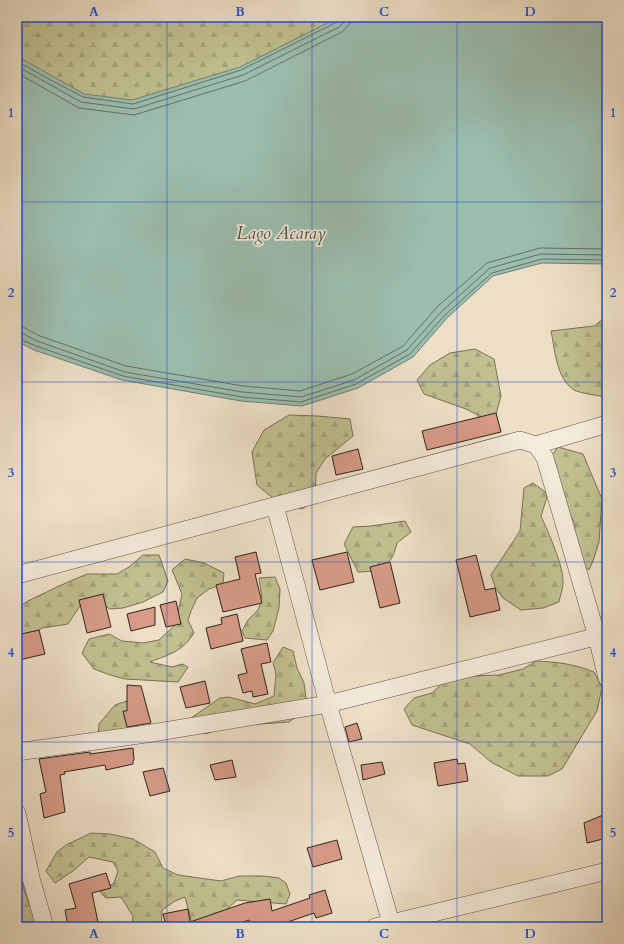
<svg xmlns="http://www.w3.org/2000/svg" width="624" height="944" font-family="Cardo,serif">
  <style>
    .forest { fill: url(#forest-firs); stroke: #787157 }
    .water { fill: #9bbeaf; stroke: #708075 }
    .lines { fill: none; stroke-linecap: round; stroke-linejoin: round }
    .shore { stroke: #657066; stroke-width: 1 }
    .building { fill: #d79b87; stroke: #2f221e }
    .street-casing { stroke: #5f5248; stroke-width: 18 }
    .street { stroke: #f4ebdb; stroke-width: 17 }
    .grid { fill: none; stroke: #1d4ed8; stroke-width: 1; stroke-opacity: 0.55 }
    .labels { text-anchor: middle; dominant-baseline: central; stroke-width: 3.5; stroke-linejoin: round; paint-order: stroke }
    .water-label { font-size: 18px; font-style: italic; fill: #4f514a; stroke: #f4ebdb }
    .neatline { fill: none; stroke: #1d4ed8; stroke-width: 1.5 }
    .grid-label { font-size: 13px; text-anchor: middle; font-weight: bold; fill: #1d4ed8 }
  </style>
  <defs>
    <pattern id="forest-firs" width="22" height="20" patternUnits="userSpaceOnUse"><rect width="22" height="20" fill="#c1c090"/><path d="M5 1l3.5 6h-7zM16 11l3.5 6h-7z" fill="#a6a57c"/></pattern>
  </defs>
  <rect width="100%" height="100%" fill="#eee0c7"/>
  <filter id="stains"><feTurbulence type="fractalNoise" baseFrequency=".005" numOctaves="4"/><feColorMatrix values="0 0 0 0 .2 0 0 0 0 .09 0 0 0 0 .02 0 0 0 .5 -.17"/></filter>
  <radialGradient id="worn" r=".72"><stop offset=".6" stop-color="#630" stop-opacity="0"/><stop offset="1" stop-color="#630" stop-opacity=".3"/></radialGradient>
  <path class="forest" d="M17 17H383L170 99 65 104 17 60Z
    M607 316V397C600 396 579 393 574 390 556 378 555 350 551 331L594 326Z
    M475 349 494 359 501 396 496 414 480 420 478 415 466 409 424 394 417 380 430 365 450 353Z
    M289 415 318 416 350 419 353 436 325 459 316 473 315 500 302 509 279 503 257 485 252 452 264 430Z
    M558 447 583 454 602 499 599 542 593 561 589 570 581 564 574 545 575 524 544 466Z
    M533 483 548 494 541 516C548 532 564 566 563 584 563 589 560 596 559 602L543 608 521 610 503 598 496 589 491 575 520 531 524 488Z
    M405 521 411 532 397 543C392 566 381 572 358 572L344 544 353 527 371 526Z
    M143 555H159L168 581 163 592 143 602 123 608 110 609 96 601 85 598 68 624 42 628 32 633 17 636V607L22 605 28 601 59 586 87 574H117L129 567Z
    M185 559 204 563 224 573 223 584 209 589 197 598 191 611 188 620 194 633C182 652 170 654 150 662L172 667 182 664 188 667 178 682 125 679 110 675 94 669 82 653 89 639 109 634 122 641 143 643 159 640 175 625 182 594 172 570Z
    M275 577 280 589 279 608 273 631 267 640 245 638 242 631 248 620 258 610 262 598 259 578Z
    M283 647 293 651 297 668 304 683 306 698 303 712 289 722 261 724H231L206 734 190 727 191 718 220 698 229 697 255 704 274 696 276 674 273 663Z
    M536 661C558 662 574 664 594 672L602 687 597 711 562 769 548 776H518L491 762 470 744 412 725 404 709 414 698 432 693 447 679 470 676 499 675 523 669Z
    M127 701 136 714 138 730 98 738 99 724 115 705Z
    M91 833 110 834 133 839 155 852 163 868 178 875 221 881 239 876H264L279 878 286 883 290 894 286 904 237 900 225 911 214 927H193L185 897 175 901 162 910 161 927H132L133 916 121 897 106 898 100 892 114 883 118 871 113 862 89 857 73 871 55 883 46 871 57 852 66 845Z
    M17 865 26 896 39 927H20L17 925Z"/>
  <path class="water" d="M339 17H607V264L542 263 493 276 447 318 413 357 358 388 302 406 241 401 122 380 34 350 17 341V56L84 94 132 100 240 67Z"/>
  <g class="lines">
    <path class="shore" d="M17 61 45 77 83 97 133 104 241 70 337 22 339 17
      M17 66 81 102 134 109 243 75 339 27 344 22V17
      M17 73 79 108 134 115 245 81 342 32 349 25 351 17
      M17 327H23L40 336 126 366 243 386 300 391 352 374 403 346 437 307 487 263 540 248 607 249
      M17 333H22L37 341 125 372 242 392 301 397 354 380 407 350 441 312 490 268 541 254 607 255
      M17 338 36 346 123 376 242 397 301 402 356 384 410 354 445 315 492 273 542 259 607 260"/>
  </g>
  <path class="building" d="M496 413 501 432 427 450 422 431Z
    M358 449 363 469 336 475 332 456Z
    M256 552 261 573 255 574 262 603 223 612 216 585 240 579 235 557Z
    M347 552 354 582 320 590 312 560Z
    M476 555 485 590 495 588 500 610 470 617 456 560Z
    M390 562 400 603 380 608 370 567Z
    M103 594 111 627 87 633 79 600Z
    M176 601 181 624 166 627 160 605Z
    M155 607V625L131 631 127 614Z
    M237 614 243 641 211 649 206 628 222 624 221 618Z
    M39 630 45 654 19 660 17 650V635Z
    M267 643 271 662 261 664 268 694 253 697 252 691 243 693 238 675 247 673 241 649Z
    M205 681 210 703 186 708 180 687Z
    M127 685 141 686 151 723 127 727 123 711H127Z
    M357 723 362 739 349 742 345 727Z
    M133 748 134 760 133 761V764L106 770 105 765 64 772 65 774 60 775 65 812 44 818 40 794 46 792 39 759 90 752V754Z
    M457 759 458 764 465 763 468 781 438 786 434 763Z
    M232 760 236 777 215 780 210 765Z
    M382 762 385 774 363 780 361 765Z
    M163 768 170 791 150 796 143 772Z
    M603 815 607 838 587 843 584 823Z
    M337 840 342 859 313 867 307 848Z
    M106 873 111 888 92 893 99 927H68L65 910 76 908 69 884Z
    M325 890 332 913 316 918 314 913 282 924 281 922 251 927 249 920 229 927H166L163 914 188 909 190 922 245 903 270 899 272 911 310 898 309 895Z"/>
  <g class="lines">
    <g class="street-casing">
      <path id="street" d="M536 445 607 424
        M275 506 328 704 391 923
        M17 575 520 440 536 445 545 458 597 637 607 678
        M17 752 146 734 328 704 607 634
        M17 813 31 878 45 927
        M375 927 607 871"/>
    </g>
    <use href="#street" class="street"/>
  </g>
  <path class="grid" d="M167 17V927M312 17V927M457 17V927M17 202H607M17 382H607M17 562H607M17 742H607"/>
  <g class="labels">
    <g class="water-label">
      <text x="281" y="233">Lago Acaray</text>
    </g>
  </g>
  <rect width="624" height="944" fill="none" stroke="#eee0c7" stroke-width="44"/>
  <rect x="22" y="22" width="580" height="900" class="neatline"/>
  <g class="grid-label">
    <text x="94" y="16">A</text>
    <text x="240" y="16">B</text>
    <text x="384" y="16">C</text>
    <text x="530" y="16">D</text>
    <text x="11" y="117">1</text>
    <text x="613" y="117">1</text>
    <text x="11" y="297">2</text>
    <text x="613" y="297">2</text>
    <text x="11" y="477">3</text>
    <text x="613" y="477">3</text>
    <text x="11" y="657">4</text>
    <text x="613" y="657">4</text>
    <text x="11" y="837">5</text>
    <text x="613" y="837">5</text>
    <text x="94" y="938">A</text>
    <text x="240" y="938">B</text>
    <text x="384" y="938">C</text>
    <text x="530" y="938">D</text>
  </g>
  <rect width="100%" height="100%" filter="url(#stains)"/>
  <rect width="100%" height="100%" fill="url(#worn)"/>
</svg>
